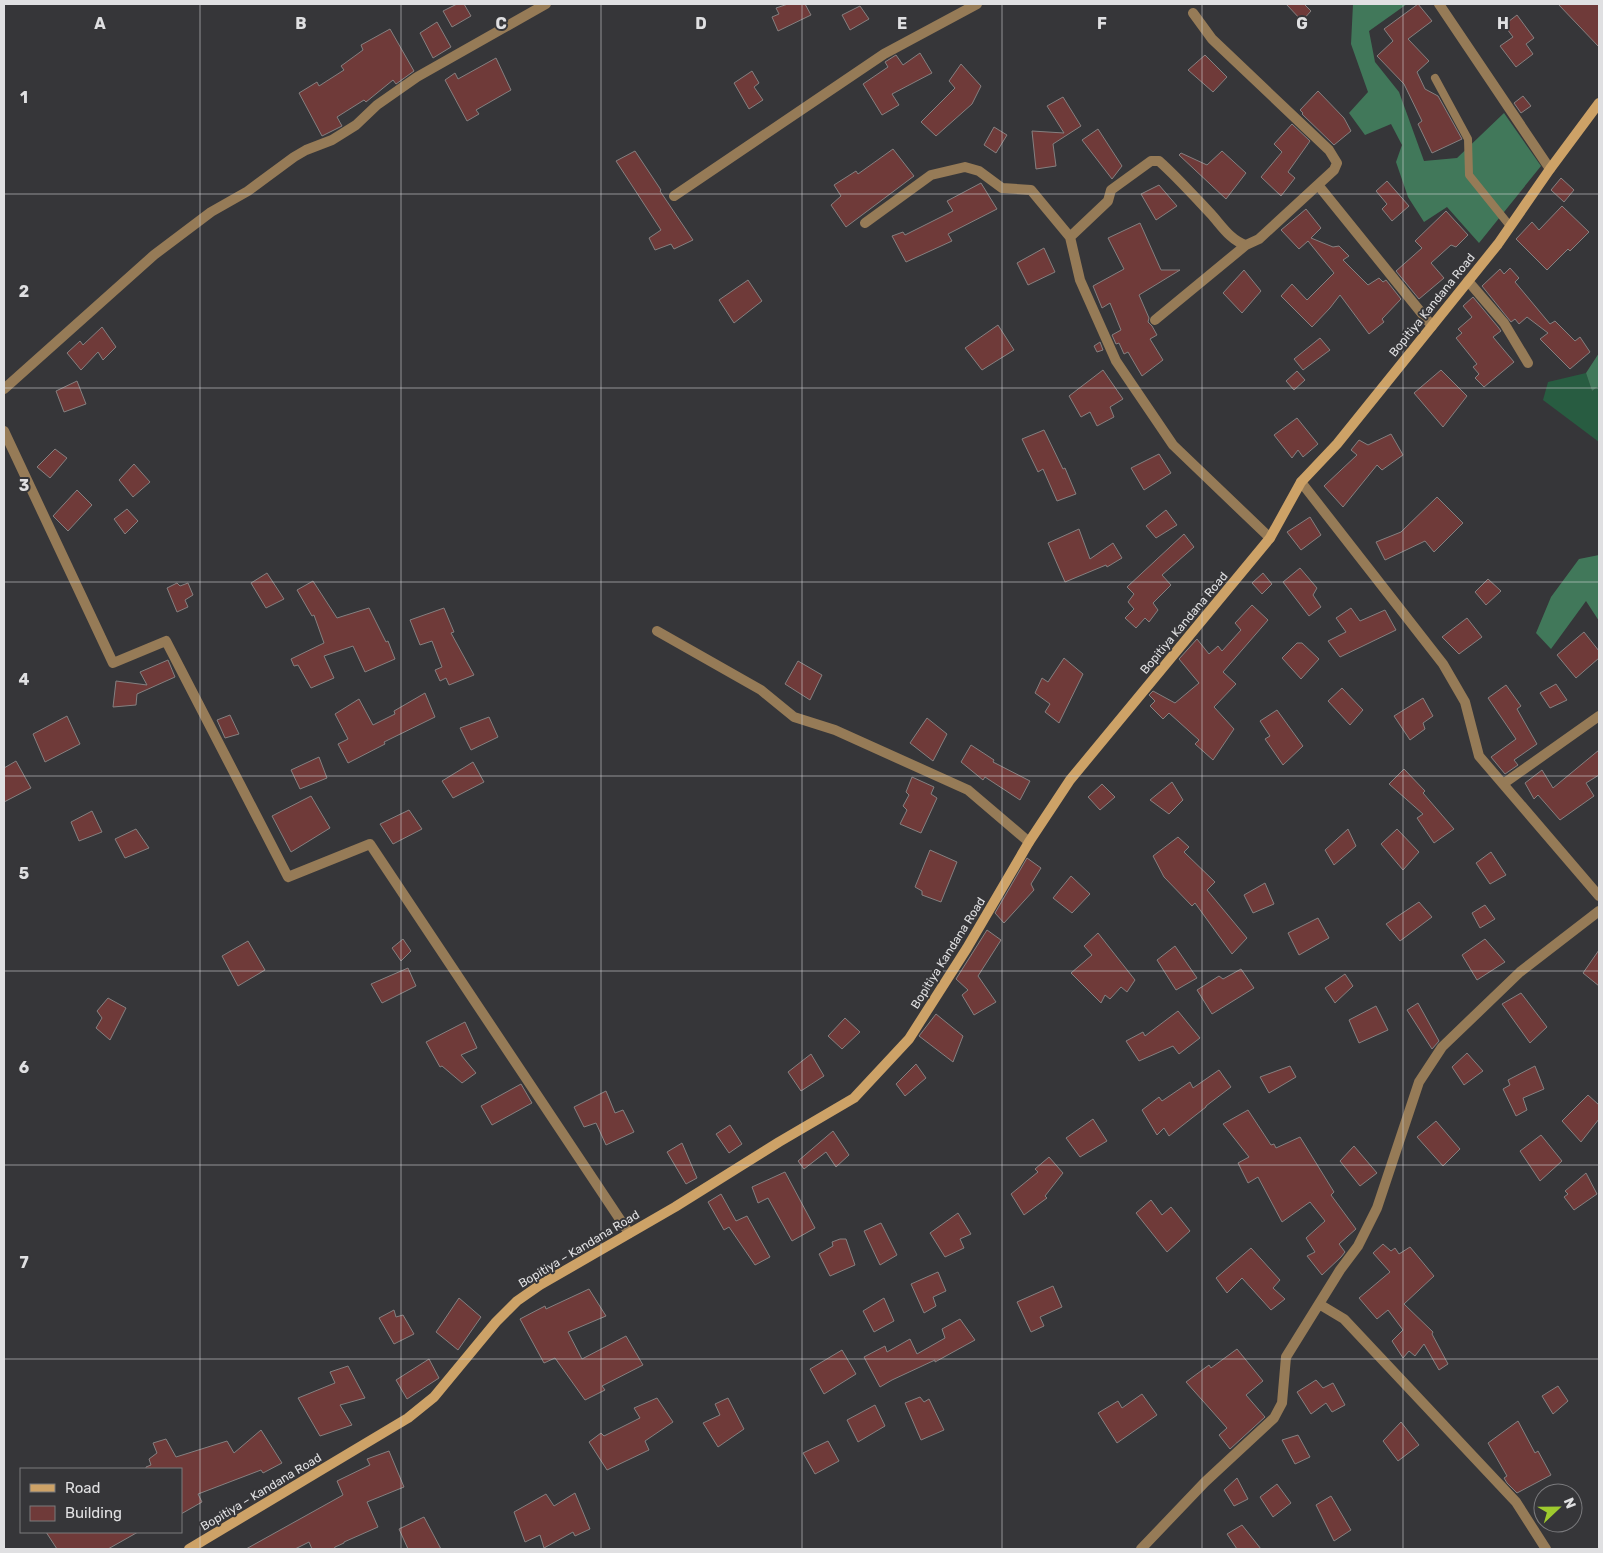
<svg xmlns="http://www.w3.org/2000/svg" width="1603" height="1553" font-family="Rubik,sans-serif">
  <style>
    .green { fill: #285c41 }
    .forest { fill: #41785a }
    .building { fill: #6f3a39; stroke: #858080 }
    .lines { fill: none; stroke-linecap: round; stroke-linejoin: round }
    .lane { stroke: #967b57; stroke-width: 8 }
    .street { stroke: #967b57; stroke-width: 10 }
    .secondary { stroke: #cda267; stroke-width: 10 }
    .grid { fill: none; stroke: #e0e0e2; stroke-width: 1; stroke-opacity: 0.55 }
    .labels { text-anchor: middle; dominant-baseline: central; stroke-width: 4; stroke-linejoin: round; paint-order: stroke }
    .street-label { font-size: 12px; fill: #e0e0e2; stroke: #363639 }
    .grid-label { font-size: 16px; text-anchor: middle; font-weight: bold; fill: #e0e0e2; stroke: #363639; stroke-width: 4; stroke-linejoin: round; paint-order: stroke }
  </style>
  <rect width="100%" height="100%" fill="#363639"/>
  <path class="green" d="M1586 373 1592 391 1599 386V442L1543 400 1548 382Z"/>
  <path class="forest" d="M1353 4H1407L1369 31 1375 62 1399 92 1424 161 1457 158 1504 113 1541 166 1479 243 1447 207 1424 222 1408 197 1396 162 1402 145 1391 124 1365 135 1349 113 1368 92 1351 44Z
    M1599 353V386L1592 391 1586 373Z
    M1599 555V621L1586 601 1551 649 1536 633 1551 597 1579 559Z"/>
  <path class="building" d="M457 4H464L471 16 452 27 443 11Z
    M788 4H805L811 15 778 31 772 17 779 14 776 8Z
    M1286 4H1304L1311 11 1302 21Z
    M1418 4 1432 21 1408 39 1429 61 1417 72 1425 89 1438 96 1462 139 1432 153 1418 124 1422 121 1404 84 1377 56 1393 41 1384 29Z
    M1558 4H1599V47Z
    M860 6 869 19 850 30 842 15Z
    M1517 15 1534 38 1526 44 1533 54 1516 67 1500 46 1513 37 1504 25Z
    M437 22 451 47 433 58 420 33Z
    M390 29 414 71 396 84 393 80 366 102 364 100 337 117 342 126 322 136 299 93 317 82 319 86 344 70 341 66 363 50 361 45Z
    M920 53 932 73 892 94 899 105 882 115 863 84 888 67 885 62 896 55 903 65Z
    M1205 55 1227 77 1213 92 1188 70Z
    M496 58 511 90 476 110 479 114 467 121 445 80 455 73 458 79Z
    M961 64 981 86 972 104 936 136 921 122 955 88 949 81Z
    M752 71 759 83 754 87 763 100 749 109 734 83Z
    M1318 91 1344 118 1351 131 1334 145 1302 114 1303 113 1300 110Z
    M1523 96 1531 106 1521 113 1514 103Z
    M1063 97 1081 126 1053 144 1056 166 1036 169 1032 131 1064 133 1047 106Z
    M1292 124 1310 141 1288 172 1295 178 1281 196 1261 177 1282 152 1274 144Z
    M994 127 1007 135 996 153 984 145Z
    M1098 129 1122 166 1112 179 1082 140Z
    M893 149 914 176 846 227 831 205 841 196 834 185 856 171 858 174Z
    M635 151 661 190 660 191 693 240 674 249 671 244 655 250 649 238 661 230 616 161Z
    M1222 151 1246 173 1226 199 1179 155 1181 153 1207 165Z
    M1561 178 1574 190 1564 202 1551 190Z
    M1387 181 1409 206 1392 221 1382 209 1387 204 1376 191Z
    M981 183 997 209 948 234 952 241 906 262 892 236 903 232 905 235 953 211 947 201Z
    M1159 185 1177 206 1156 220 1141 194Z
    M1562 206 1589 232 1570 251 1568 249 1547 270 1516 239 1532 222 1539 230Z
    M1306 209 1321 228 1311 238 1333 247 1339 246 1349 256 1343 260 1368 285 1379 278 1383 282 1386 280 1401 299 1382 319 1384 322 1369 334 1340 295 1330 308 1312 327 1281 296 1292 284 1307 300 1334 273 1308 241 1299 249 1281 230Z
    M1446 211 1468 235 1456 247 1451 245 1431 263 1444 278 1419 299 1396 271 1422 248 1415 241Z
    M1140 223 1161 270H1180L1139 295 1149 318 1148 322 1152 326 1157 335 1150 339 1163 360 1142 376 1128 352 1124 354 1119 343 1116 344 1112 335 1121 330 1110 303 1102 308 1093 286 1124 269 1108 238Z
    M1044 248 1055 272 1028 285 1017 263Z
    M1510 268 1519 278 1515 282 1550 324 1555 321 1575 341 1580 337 1590 352 1570 369 1540 339 1548 333 1527 317 1519 324 1515 319 1511 322 1482 286 1500 269 1504 274Z
    M1244 270 1261 291 1242 313 1223 293Z
    M748 280 762 301 734 323 719 300Z
    M1473 297 1498 327 1501 331 1493 337 1514 362 1484 387 1475 378 1479 374 1473 367 1477 364 1456 338 1462 333 1458 329 1472 317 1463 306Z
    M998 325 1014 350 982 370 965 348Z
    M102 327 116 347 103 360 98 352 81 370 67 353 80 341 83 345Z
    M1320 338 1330 350 1303 370 1294 359Z
    M1100 342 1103 350 1097 352 1094 346Z
    M1103 370 1123 399 1110 407 1114 417 1097 426 1090 412 1081 417 1069 396Z
    M1441 370 1467 396 1443 427 1414 393Z
    M1297 371 1305 380 1294 390 1286 381Z
    M77 381 86 404 64 412 56 391Z
    M1297 418 1318 444 1303 457 1298 450 1292 458 1274 435Z
    M1044 430 1063 469 1065 468 1076 494 1057 501 1043 469 1038 472 1022 439Z
    M1391 434 1403 455 1382 470 1377 465 1343 507 1324 486 1357 455 1351 450 1359 440 1368 445Z
    M55 449 67 458 50 478 37 467Z
    M1159 454 1171 473 1144 490 1131 468Z
    M134 464 150 482 133 497 119 480Z
    M77 490 92 505 68 531 53 516Z
    M1437 497 1463 523 1434 552 1425 541 1385 560 1376 542 1401 532Z
    M127 509 138 521 125 534 114 519Z
    M1166 510 1177 525 1156 538 1146 526Z
    M1310 517 1321 535 1301 550 1287 532Z
    M1079 529 1090 559 1113 543 1122 558 1107 567 1106 565 1065 582 1048 543Z
    M1184 534 1194 547 1162 575 1171 585 1153 603 1158 610 1149 622 1145 618 1136 628 1125 618 1134 609 1128 602 1134 594 1127 587Z
    M1300 568 1317 588 1313 595 1321 607 1309 616 1283 582Z
    M267 573 284 599 266 608 251 583Z
    M1263 573 1272 584 1262 594 1252 583Z
    M1488 579 1501 591 1486 605 1475 592Z
    M313 581 337 618 369 608 386 642 388 641 395 659 365 672 353 646 324 656 334 678 311 688 298 665 294 666 291 659 324 643 314 615 312 616 297 590Z
    M177 583 180 586 188 583 193 595 185 600 188 607 177 612 167 588Z
    M1252 605 1268 620 1223 672 1236 684 1214 707 1234 729 1213 760 1195 744 1199 740 1169 713 1163 719 1150 706 1155 701 1149 695 1153 691 1175 703 1199 683 1179 659 1197 639 1209 654 1218 646 1222 651 1241 630 1235 623Z
    M444 608 454 632 451 633 474 675 449 685 446 678 440 681 435 670 442 667 432 641 420 645 410 620Z
    M1351 608 1360 621 1385 610 1396 630 1340 657 1328 641 1346 632 1336 618Z
    M1467 618 1482 637 1459 654 1442 637Z
    M1584 632 1599 651V658L1576 678 1557 655Z
    M1297 643H1302L1319 659 1301 679 1282 658Z
    M1064 658 1083 674 1059 723 1045 712 1050 704 1035 693 1042 678 1048 682Z
    M168 660 175 677 137 694 136 705 113 707 116 681 147 685 140 672Z
    M798 661 822 675 810 700 785 684Z
    M1556 684 1567 700 1550 708 1540 693Z
    M1506 685 1521 706 1517 709 1537 744 1514 760 1518 765 1505 774 1491 757 1516 739 1488 698Z
    M1342 688 1363 710 1350 725 1328 701Z
    M425 693 435 717 384 742 385 744 348 763 338 744 348 739 335 714 359 699 373 725 395 714 394 711Z
    M1423 698 1433 716 1423 723 1425 729 1410 740 1394 716Z
    M1277 710 1303 746 1283 765 1265 739 1270 736 1260 721Z
    M230 715 239 734 225 738 217 720Z
    M67 716 80 744 45 762 33 734Z
    M489 717 498 737 471 750 460 728Z
    M927 718 947 734 933 761 910 743Z
    M971 745 994 760 993 762 1030 781 1020 800 985 777 983 780 961 762Z
    M1599 750V775L1586 783 1594 796 1560 820 1538 795 1534 799 1525 783 1542 770 1553 788Z
    M319 757 327 778 300 789 291 770Z
    M16 761 31 788 4 802V768Z
    M473 762 484 782 453 798 442 781Z
    M1404 769 1425 791 1423 793 1454 829 1434 843 1417 818 1423 814 1389 784Z
    M912 777 934 787 931 794 937 798 921 833 900 824 907 810 903 806 909 795 906 792Z
    M1172 782 1183 800 1169 814 1150 800Z
    M1102 784 1115 797 1100 810 1088 797Z
    M311 796 330 828 291 852 272 816Z
    M409 810 422 829 393 844 380 824Z
    M92 811 102 832 79 841 71 822Z
    M136 829 149 848 125 858 115 839Z
    M1348 829 1356 846 1334 865 1325 850Z
    M1397 829 1419 852 1403 870 1381 844Z
    M1178 837 1189 847 1184 852 1215 882 1207 890 1247 938 1232 954 1195 903 1192 906 1164 877 1153 856Z
    M930 850 957 862 941 902 922 895V891L915 887Z
    M1491 852 1506 875 1490 884 1476 863Z
    M1027 858 1041 868 1031 884 1034 890 1004 923 995 913Z
    M1071 876 1090 894 1072 913 1053 898Z
    M1265 883 1274 904 1253 913 1244 895Z
    M1419 902 1432 917 1400 941 1386 924Z
    M1485 905 1495 919 1480 928 1472 913Z
    M1318 918 1329 938 1299 955 1288 933Z
    M987 930 1001 940 978 976 996 1002 974 1015 962 995 968 990 956 979Z
    M1098 933 1135 980 1127 992 1121 987 1110 999 1105 995 1101 1003 1071 973 1092 955 1084 946Z
    M403 939 411 951 401 961 392 948Z
    M1485 939 1505 962 1477 980 1462 955Z
    M248 941 265 970 238 986 222 956Z
    M1175 946 1197 978 1176 990 1157 960Z
    M1599 950V986L1583 973Z
    M408 968 416 986 382 1003 371 984Z
    M1241 969 1254 988 1212 1014 1197 990 1219 976 1223 979Z
    M1345 974 1353 986 1335 1003 1325 988Z
    M1521 993 1547 1027 1530 1043 1502 1004Z
    M108 998 126 1008 110 1040 96 1028 102 1018 97 1011Z
    M1418 1003 1439 1041 1432 1049 1407 1010Z
    M1376 1006 1388 1030 1359 1043 1349 1020Z
    M1178 1011 1200 1038 1179 1054 1173 1046 1139 1061 1126 1041 1143 1032 1145 1036Z
    M936 1014 963 1036 953 1062 919 1036Z
    M845 1018 860 1032 842 1049 828 1036Z
    M465 1022 477 1048 461 1055 476 1073 462 1083 442 1066 440 1067 426 1042Z
    M1467 1053 1483 1071 1464 1085 1452 1067Z
    M811 1054 824 1076 801 1091 788 1072Z
    M916 1064 926 1078 905 1096 896 1084Z
    M1290 1066 1296 1077 1269 1093 1260 1077Z
    M1535 1066 1544 1089 1523 1098 1527 1110 1516 1116 1503 1089 1510 1085 1508 1080Z
    M1219 1070 1231 1087 1206 1106V1107L1169 1136 1164 1128 1157 1135 1142 1110 1159 1097 1162 1101 1190 1082 1193 1088Z
    M521 1084 532 1103 492 1125 481 1106Z
    M606 1091 615 1113 623 1110 634 1132 606 1145 596 1123 584 1127 574 1107Z
    M1588 1095 1599 1105V1119L1581 1142 1562 1121Z
    M1248 1110 1271 1145 1274 1144 1276 1148 1300 1137 1334 1192 1331 1195 1356 1229 1339 1244 1345 1252 1341 1257 1322 1275 1307 1256 1315 1252 1306 1238 1325 1221 1310 1202 1282 1222 1258 1177 1248 1183 1238 1163 1249 1157 1223 1124Z
    M1093 1119 1107 1141 1080 1157 1066 1138Z
    M1436 1121 1460 1149 1443 1166 1417 1137Z
    M730 1125 742 1144 729 1153 716 1134Z
    M833 1131 849 1155 836 1167 826 1152 804 1169 798 1161Z
    M1541 1135 1562 1161 1540 1181 1520 1151Z
    M682 1143 697 1178 686 1184 667 1152Z
    M1354 1146 1377 1173 1360 1186 1340 1161Z
    M1049 1157 1063 1173 1045 1196 1047 1198 1024 1215 1011 1194 1038 1172 1035 1169Z
    M785 1172 815 1228 792 1241 768 1198 758 1203 752 1187Z
    M1586 1173 1597 1194 1574 1210 1564 1197 1568 1194 1565 1191Z
    M721 1194 736 1221 747 1216 770 1257 755 1265 729 1227 724 1230 708 1202Z
    M1151 1200 1162 1215 1171 1207 1190 1231 1167 1252 1136 1213Z
    M958 1213 971 1234 960 1239 964 1248 945 1257 930 1233Z
    M881 1223 897 1255 880 1265 864 1231Z
    M840 1239H846L855 1265 830 1276 819 1254 833 1246 832 1242Z
    M1383 1244 1391 1251 1395 1248 1399 1254 1410 1247 1434 1276 1404 1304 1433 1332 1432 1334 1448 1364 1439 1370 1424 1344 1415 1356 1409 1351 1403 1358 1392 1341 1403 1330 1388 1310 1377 1319 1359 1298 1390 1272 1373 1253Z
    M1251 1248 1280 1280 1273 1288 1285 1299 1271 1310 1242 1278 1227 1293 1216 1278Z
    M938 1272 946 1291 933 1297 936 1306 924 1313 911 1284Z
    M1053 1286 1062 1307 1040 1317 1044 1326 1031 1332 1017 1302Z
    M589 1289 606 1316 568 1332 582 1359 626 1336 643 1365 602 1386 605 1390 585 1400 555 1358 544 1363 520 1319 545 1306 546 1309Z
    M459 1298 481 1317 458 1350 436 1332Z
    M884 1298 894 1321 874 1332 863 1311Z
    M394 1310 396 1317 403 1315 414 1334 394 1344 379 1318Z
    M960 1319 975 1340 935 1362V1360L892 1380 880 1387 864 1357 885 1346 887 1352 910 1339 917 1354 945 1338 942 1329Z
    M1237 1349 1263 1381 1246 1395 1265 1417 1230 1449 1219 1435 1227 1428 1186 1382 1209 1365 1211 1368Z
    M842 1350 856 1374 824 1394 810 1369Z
    M429 1359 439 1378 407 1399 396 1380Z
    M348 1366 365 1398 340 1405 352 1425 320 1436 298 1398 335 1383 330 1372Z
    M1316 1380 1323 1388 1333 1383 1345 1405 1332 1412 1326 1403 1311 1414 1297 1392Z
    M1558 1386 1568 1401 1553 1414 1542 1396Z
    M1142 1394 1157 1415 1117 1443 1098 1413 1118 1401 1122 1408Z
    M920 1397 924 1402 929 1399 944 1430 921 1440 905 1403Z
    M657 1398 673 1422 645 1441 649 1450 607 1470 589 1442 601 1433 604 1436 640 1418 634 1408Z
    M728 1398 744 1429 718 1447 703 1423 720 1415 715 1404Z
    M875 1405 885 1426 858 1442 847 1420Z
    M1518 1421 1535 1453 1538 1451 1551 1475 1517 1493 1507 1483 1504 1478 1507 1476 1488 1443Z
    M1401 1422 1419 1445 1398 1461 1383 1441Z
    M261 1430 282 1463 263 1473 261 1470 198 1494 202 1502 181 1514V1469H146V1467L151 1465 149 1459 157 1453 153 1443 166 1439 176 1457 227 1441 234 1453Z
    M1298 1435 1310 1457 1295 1464 1282 1440Z
    M828 1441 839 1461 815 1474 803 1453Z
    M389 1451 404 1487 367 1502 378 1527 344 1542V1543L335 1547 334 1549H312L309 1542 295 1549H246L343 1495 337 1481 370 1465 367 1459Z
    M1237 1478 1248 1499 1234 1506 1224 1490Z
    M1277 1484 1291 1503 1273 1517 1260 1497Z
    M575 1493 590 1529 575 1536 573 1532 544 1548 540 1535 525 1542 514 1512 546 1494 554 1506Z
    M1331 1496 1351 1530 1334 1541 1316 1505Z
    M424 1517 441 1549H408L399 1529Z
    M1242 1525 1261 1549H1237L1227 1534Z
    M46 1532H138L108 1549H57Z"/>
  <g class="lines">
    <path class="lane" d="M1435 78 1468 139 1469 175 1510 226"/>
    <path class="street" d="M1439 4 1550 169
      M1318 185 1432 326
      M674 196 884 54 977 4
      M865 223 931 175 965 167 979 171 1002 188 1031 190 1070 237 1080 280 1116 361 1173 445 1270 538
      M1070 237 1108 201 1111 190 1151 161H1159C1177 177 1194 196 1211 214 1221 225 1231 241 1246 245L1259 239 1334 170 1337 163 1329 150 1212 39 1193 13
      M1468 281 1504 323 1528 363
      M1155 320 1246 245
      M4 389 154 255 211 212 248 191 294 157 306 150 332 140 356 125 377 105 417 77 546 4
      M4 431 113 663 166 641 288 877 370 844 629 1233
      M1301 482 1443 664 1465 702 1479 756 1599 896
      M657 631 761 690 794 717 835 730 968 790 1029 842
      M1503 784 1599 716
      M1319 1304 1344 1319 1516 1502 1546 1549
      M1141 1549 1205 1482 1274 1418 1282 1403 1286 1357 1340 1270 1358 1246 1377 1208 1419 1082 1442 1047 1520 972 1599 911"/>
    <path class="secondary" d="M189 1549 408 1418 434 1397 496 1322 517 1301 540 1285 675 1207 779 1142 854 1098 909 1039 967 948 1029 842 1070 780 1270 538 1301 482 1337 444 1498 244 1550 169 1599 103"/>
  </g>
  <path class="grid" d="M200 4V1549M401 4V1549M601 4V1549M802 4V1549M1002 4V1549M1202 4V1549M1403 4V1549M4 194H1599M4 388H1599M4 582H1599M4 776H1599M4 971H1599M4 1165H1599M4 1359H1599"/>
  <g class="labels">
    <g class="street-label">
      <text transform="translate(1432 305) rotate(-51)">Bopitiya Kandana Road</text>
      <text transform="translate(1184 623) rotate(-50)">Bopitiya Kandana Road</text>
      <text transform="translate(948 953) rotate(-58)">Bopitiya Kandana Road</text>
      <text transform="translate(579 1249) rotate(-31)">Bopitiya – Kandana Road</text>
      <text transform="translate(261 1492) rotate(-31)">Bopitiya – Kandana Road</text>
    </g>
  </g>
  <g class="grid-label">
    <text x="100" y="29">A</text>
    <text x="301" y="29">B</text>
    <text x="501" y="29">C</text>
    <text x="701" y="29">D</text>
    <text x="902" y="29">E</text>
    <text x="1102" y="29">F</text>
    <text x="1302" y="29">G</text>
    <text x="1503" y="29">H</text>
    <text x="24" y="103">1</text>
    <text x="24" y="297">2</text>
    <text x="24" y="491">3</text>
    <text x="24" y="685">4</text>
    <text x="24" y="879">5</text>
    <text x="24" y="1073">6</text>
    <text x="24" y="1268">7</text>
  </g>
  <rect width="1603" height="1553" fill="none" stroke="#e0e0e2" stroke-width="10"/>
  <rect x="20" y="1468" width="162" height="65" fill="#363639" stroke="#7a7a7d"/>
  <rect x="30" y="1484" width="25" height="8" fill="#cda267" stroke="#7a7a7d"/>
  <text x="65" y="1493" font-size="15" fill="#e0e0e2">Road</text>
  <rect x="30" y="1506" width="25" height="15" fill="#6f3a39" stroke="#7a7a7d"/>
  <text x="65" y="1518" font-size="15" fill="#e0e0e2">Building</text>
  <g transform="translate(1558 1508) rotate(68)"><circle r="24" fill="#363639" stroke="#7a7a7d"/>
  <path d="M0-4L9 19L0 12L-9 19Z" fill="#9eca2e"/>
  <text y="-8" font-size="14" font-weight="bold" text-anchor="middle" fill="#e0e0e2">N</text>
  </g>
</svg>
